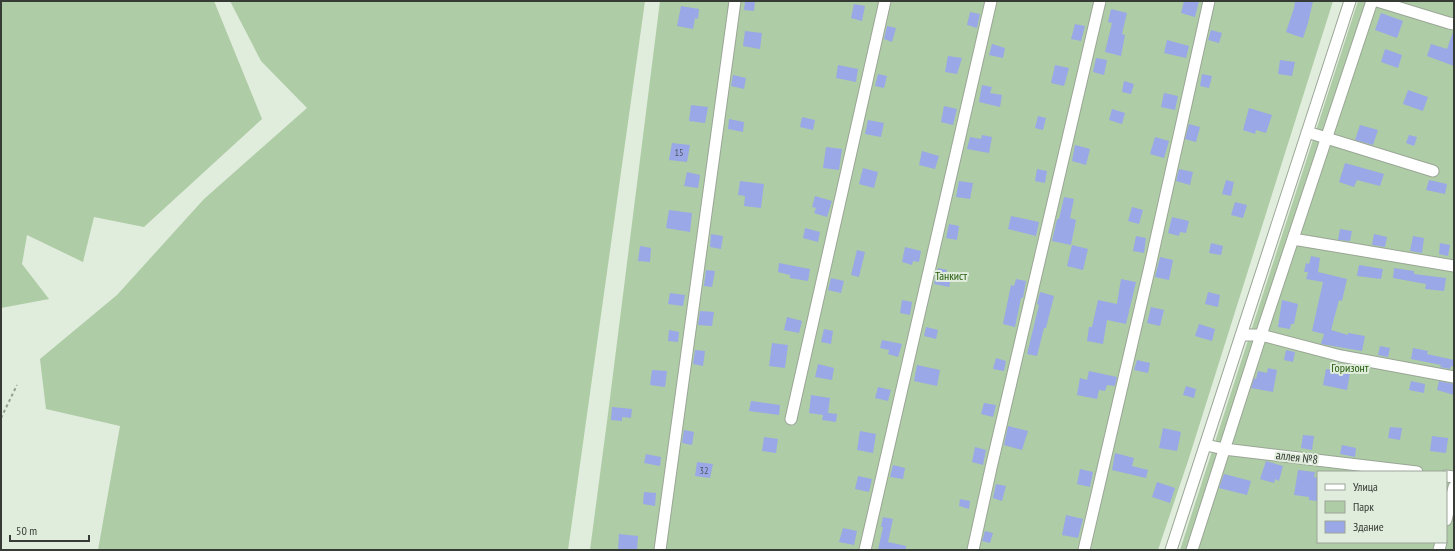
<svg xmlns="http://www.w3.org/2000/svg" width="1455" height="551" font-family="'PT Sans Narrow',sans-serif">
  <style>
    .green { fill: #aecca5; fill-rule: evenodd }
    .building { fill: #9aa8e7 }
    .lines { fill: none; stroke-linecap: round; stroke-linejoin: round }
    .minor-casing { stroke: #9aa696; stroke-width: 13 }
    .path { stroke: #949d92; stroke-width: 2; stroke-dasharray: 3 3; stroke-linecap: butt }
    .minor { stroke: #fff; stroke-width: 11 }
    .labels { text-anchor: middle; dominant-baseline: central; stroke-width: 4; stroke-linejoin: round; paint-order: stroke }
    .number-label { font-size: 10px; fill: #4f5662 }
    .park-label { font-size: 12px; fill: #255b0b; stroke: #e0ecdc }
    .street-label { font-size: 12px; fill: #363b35; stroke: #e0ecdc }
  </style>
  <rect width="100%" height="100%" fill="#e0ecdc"/>
  <path class="green" d="M1 1H214L262 119 144 227 94 217 83 262 27 235 22 264 49 299 1 308Z
    M230 1H645L568 550H98L120 426 46 409 40 359 117 295 204 199 307 108 261 61Z
    M660 1H1333L1188 461 1158 550H590L608 414Z
    M1358 1H1454V550H1180ZM1318 472H1446V542H1318Z"/>
  <path class="building" d="M745 1H755L754 11 744 10Z
    M1184 1H1199L1195 17 1181 13Z
    M1295 1H1313L1308 23 1303 38 1286 32 1294 8Z
    M854 4 865 6 862 21 851 18Z
    M681 6 699 9 698 19 695 18 693 29 677 26Z
    M1111 9 1127 13 1122 34 1125 35 1121 56 1105 52 1112 23 1108 22Z
    M970 12 980 14 977 28 967 25Z
    M1381 13 1403 21 1397 38 1375 30Z
    M1075 24 1085 26 1081 41 1071 39Z
    M887 26 896 28 892 42 884 39Z
    M1211 30 1222 33 1219 43 1208 40Z
    M745 31 762 33 760 49 743 46Z
    M1453 32H1454V66L1427 56 1431 44 1447 49Z
    M1167 40 1189 46 1186 58 1164 53Z
    M992 44 1005 48 1003 58 989 55Z
    M1385 49 1402 55 1398 68 1381 62Z
    M948 56 962 58 957 74 945 72Z
    M1096 58 1107 60 1104 75 1093 72Z
    M1280 60 1295 62 1292 76 1278 74Z
    M838 65 858 69 856 82 836 78Z
    M1055 65 1069 68 1064 86 1051 83Z
    M878 74 887 76 884 88 875 86Z
    M1202 74 1212 76 1209 88 1200 86Z
    M733 75 746 78 744 89 731 86Z
    M1124 81 1134 84 1131 94 1122 92Z
    M982 85 992 87 990 93 1002 95 1000 107 979 102Z
    M1408 90 1428 97 1423 111 1403 104Z
    M1164 93 1178 96 1175 110 1161 107Z
    M691 105 708 107 705 123 689 121Z
    M944 106 957 109 953 125 941 122Z
    M1249 108 1272 115 1266 133 1256 130 1255 134 1243 130Z
    M1112 109 1125 113 1122 124 1109 120Z
    M1038 116 1046 118 1043 130 1035 128Z
    M802 117 815 120 813 130 800 127Z
    M729 119 744 122 743 132 728 129Z
    M868 120 884 123 881 137 865 134Z
    M1189 124 1200 127 1196 142 1185 139Z
    M1360 125 1378 130 1373 145 1355 140Z
    M982 135 992 137 989 153 967 149 970 137 981 139Z
    M1409 135 1417 137 1414 146 1406 143Z
    M1155 137 1169 141 1164 158 1150 154Z
    M672 143 690 145 687 162 669 160Z
    M1075 145 1090 149 1086 165 1072 161Z
    M826 147 842 149 839 170 823 168Z
    M922 151 939 156 935 169 919 165Z
    M1345 163 1384 174 1380 186 1357 180 1354 187 1339 182Z
    M863 168 878 172 874 188 859 184Z
    M1037 169 1047 171 1045 183 1035 181Z
    M1179 169 1193 172 1190 185 1176 181Z
    M687 172 700 175 698 188 684 186Z
    M1226 180 1234 182 1231 196 1222 194Z
    M1429 180 1447 184 1445 194 1426 190Z
    M740 181 764 184 761 208 744 206 745 196 738 195Z
    M959 181 973 183 970 199 956 197Z
    M815 196 832 201 827 217 814 213 816 208 812 207Z
    M1064 197 1074 199 1070 218 1076 220 1071 245 1052 241 1057 219H1059Z
    M1235 202 1247 205 1243 218 1231 215Z
    M1132 207 1143 210 1139 224 1128 221Z
    M669 210 692 213 690 232 666 228Z
    M1011 216 1039 222 1036 236 1008 229Z
    M1172 217 1189 221 1186 233 1180 232 1179 236 1168 233Z
    M949 224 959 226 957 240 946 238Z
    M805 228 820 232 818 242 803 238Z
    M1340 229 1352 231 1350 241 1338 240Z
    M711 234 723 236 721 249 710 247Z
    M1374 234 1387 237 1385 247 1372 245Z
    M1136 236 1146 238 1144 253 1133 251Z
    M1413 236 1424 238 1422 253 1410 251Z
    M1211 243 1223 246 1221 255 1209 253Z
    M1440 243 1450 245 1448 256 1439 254Z
    M1072 245 1088 249 1083 270 1067 266Z
    M640 246 651 248 650 262 638 261Z
    M905 247 921 251 919 262 913 261 912 265 902 262Z
    M857 250 865 252 859 277 851 275Z
    M1311 256 1320 258 1318 272 1347 279 1342 301 1339 300 1331 330 1348 335V333L1365 336 1362 351 1321 344 1324 334 1312 331 1323 282 1306 279 1308 272H1304L1306 263 1309 264Z
    M1160 257 1173 260 1169 280 1155 277Z
    M779 263 810 269 808 281 790 278V275L778 272Z
    M1359 265 1383 269 1381 279 1357 276Z
    M938 268 947 270 946 273 952 274 949 287 934 284Z
    M1394 268 1414 271V274L1446 278 1444 291 1425 289 1426 284 1393 278Z
    M706 270 715 271 712 287 704 286Z
    M831 278 844 281 841 293 828 290Z
    M1016 279 1026 281 1023 298H1021L1015 327 1003 324 1011 285 1014 286Z
    M1121 279 1136 282 1126 324 1107 320 1103 344 1087 341 1089 327H1092L1098 300 1117 304Z
    M1040 292 1054 296 1046 328H1044L1037 356 1027 354 1039 305 1037 304Z
    M1208 292 1220 295 1218 307 1205 304Z
    M670 293 685 295 683 306 668 304Z
    M902 300 912 302 910 315 900 313Z
    M1282 300 1298 304 1294 324H1291L1290 329 1278 327Z
    M1151 307 1164 310 1160 326 1147 323Z
    M700 311 714 312 712 326 698 325Z
    M787 317 802 321 799 333 784 330Z
    M1199 324 1215 329 1212 341 1195 336Z
    M926 327 938 330 936 339 924 336Z
    M824 329 833 331 831 344 821 342Z
    M669 330 679 332 678 342 668 341Z
    M882 340 902 344 898 357 888 354 889 350 880 348Z
    M772 343 788 345 785 368 769 366Z
    M1380 346 1390 348 1388 357 1378 355Z
    M1413 348 1428 351 1427 354 1454 360V367L1451 366 1450 369 1440 367 1441 365 1411 359Z
    M695 350 705 351 703 366 693 364Z
    M1286 350 1295 352 1293 362 1284 360Z
    M996 358 1006 361 1004 371 993 369Z
    M1137 360 1150 363 1148 373 1134 370Z
    M818 364 834 368 832 380 815 377Z
    M917 365 940 370 937 386 914 381Z
    M1268 368 1277 370 1273 392 1251 388 1254 378 1256 379 1258 371 1267 373Z
    M1326 369 1350 373 1347 390 1323 385Z
    M652 370 667 371 665 387 650 385Z
    M1089 371 1117 377 1115 386 1107 385 1105 391 1099 390 1097 399 1077 395 1080 378 1087 380Z
    M1411 381 1425 384 1424 393 1409 390Z
    M1439 381 1454 384V395L1437 390Z
    M1186 386 1196 389 1194 398 1183 395Z
    M878 387 891 390 888 401 875 398Z
    M811 395 830 398 828 413 837 414 836 422 822 420 823 415 809 413Z
    M751 401 780 405 779 415 749 411Z
    M984 403 996 405 993 417 981 414Z
    M612 407 632 409 631 418 622 417V421L611 420Z
    M1008 426 1028 431 1022 450 1004 445Z
    M1390 427 1402 428 1400 440 1388 438Z
    M1163 428 1181 432 1177 451 1159 448Z
    M684 430 694 432 692 445 682 443Z
    M860 431 876 434 873 453 857 450Z
    M1303 435 1314 436 1312 450 1301 448Z
    M1432 436 1448 438 1446 453 1430 451Z
    M764 437 778 439 776 453 762 451Z
    M1342 445 1356 448 1355 457 1340 454Z
    M975 447 986 450 983 465 972 462Z
    M1115 453 1134 458 1132 466 1148 470 1146 478 1112 470Z
    M646 454 661 457 660 466 644 463Z
    M1266 461 1283 466 1279 481 1275 479 1274 483 1260 479Z
    M697 462 713 464 710 478 695 476Z
    M893 465 905 468 903 479 890 477Z
    M1080 469 1093 472 1090 487 1077 484Z
    M1298 470 1315 472 1314 477 1318 478 1317 501 1309 500V497L1294 495Z
    M1224 474 1251 481 1247 495 1219 488Z
    M858 476 872 479 869 492 855 489Z
    M1157 482 1175 488 1170 503 1152 497Z
    M996 484 1006 486 1002 501 993 498Z
    M644 492 656 493 655 506 643 504Z
    M960 499 970 501 969 509 959 506Z
    M1066 515 1083 519 1078 538 1062 535Z
    M883 517 893 519 888 542 906 546V550H878L883 527H881Z
    M843 528 857 531 854 545 839 542Z
    M985 531 993 533 990 543 982 541Z
    M619 534 638 536 637 550H618Z"/>
  <g class="lines">
    <g class="minor-casing">
      <path id="minor" d="M1377 1 1449 23 1454 24
        M1307 132 1433 171
        M1293 239 1454 266
        M1242 335H1261L1341 356 1454 377
        M791 419 885 1
        M1206 445 1224 449 1417 472
        M1446 476 1454 477
        M1446 520 1454 487
        M660 550 735 1
        M865 550 991 1
        M973 550 991 468 1100 1
        M1084 550 1150 266 1209 1
        M1171 550 1350 1
        M1192 550 1261 335 1372 1
        M1439 550 1441 542"/>
    </g>
    <path class="path" d="M1 418 17 385"/>
    <use href="#minor" class="minor"/>
  </g>
  <g class="labels">
    <g class="number-label">
      <text x="679" y="152">15</text>
      <text x="704" y="470">32</text>
    </g>
    <g class="park-label">
      <text x="951" y="275">Танкист</text>
      <text x="1350" y="367">Горизонт</text>
    </g>
    <g class="street-label">
      <text transform="translate(1297 457) rotate(7)">аллея №8</text>
    </g>
  </g>
  <rect width="1455" height="551" fill="none" stroke="#363b35" stroke-width="4"/>
  <rect x="1317" y="471" width="130" height="72" fill="#e0ecdc" stroke="#9ca599"/>
  <rect x="1325" y="484" width="20" height="6" fill="#ffffff" stroke="#9ca599"/>
  <text x="1353" y="491" font-size="12" fill="#363b35">Улица</text>
  <rect x="1325" y="501" width="20" height="12" fill="#aecca5" stroke="#9ca599"/>
  <text x="1353" y="511" font-size="12" fill="#363b35">Парк</text>
  <rect x="1325" y="521" width="20" height="12" fill="#9aa8e7" stroke="#9ca599"/>
  <text x="1353" y="531" font-size="12" fill="#363b35">Здание</text>
  <path d="M10 535v6h79v-6" fill="none" stroke="#363b35" stroke-width="2"/>
  <text x="16" y="535" font-size="12" fill="#363b35" stroke="#e0ecdc" stroke-width="3" paint-order="stroke">50 m</text>
</svg>
